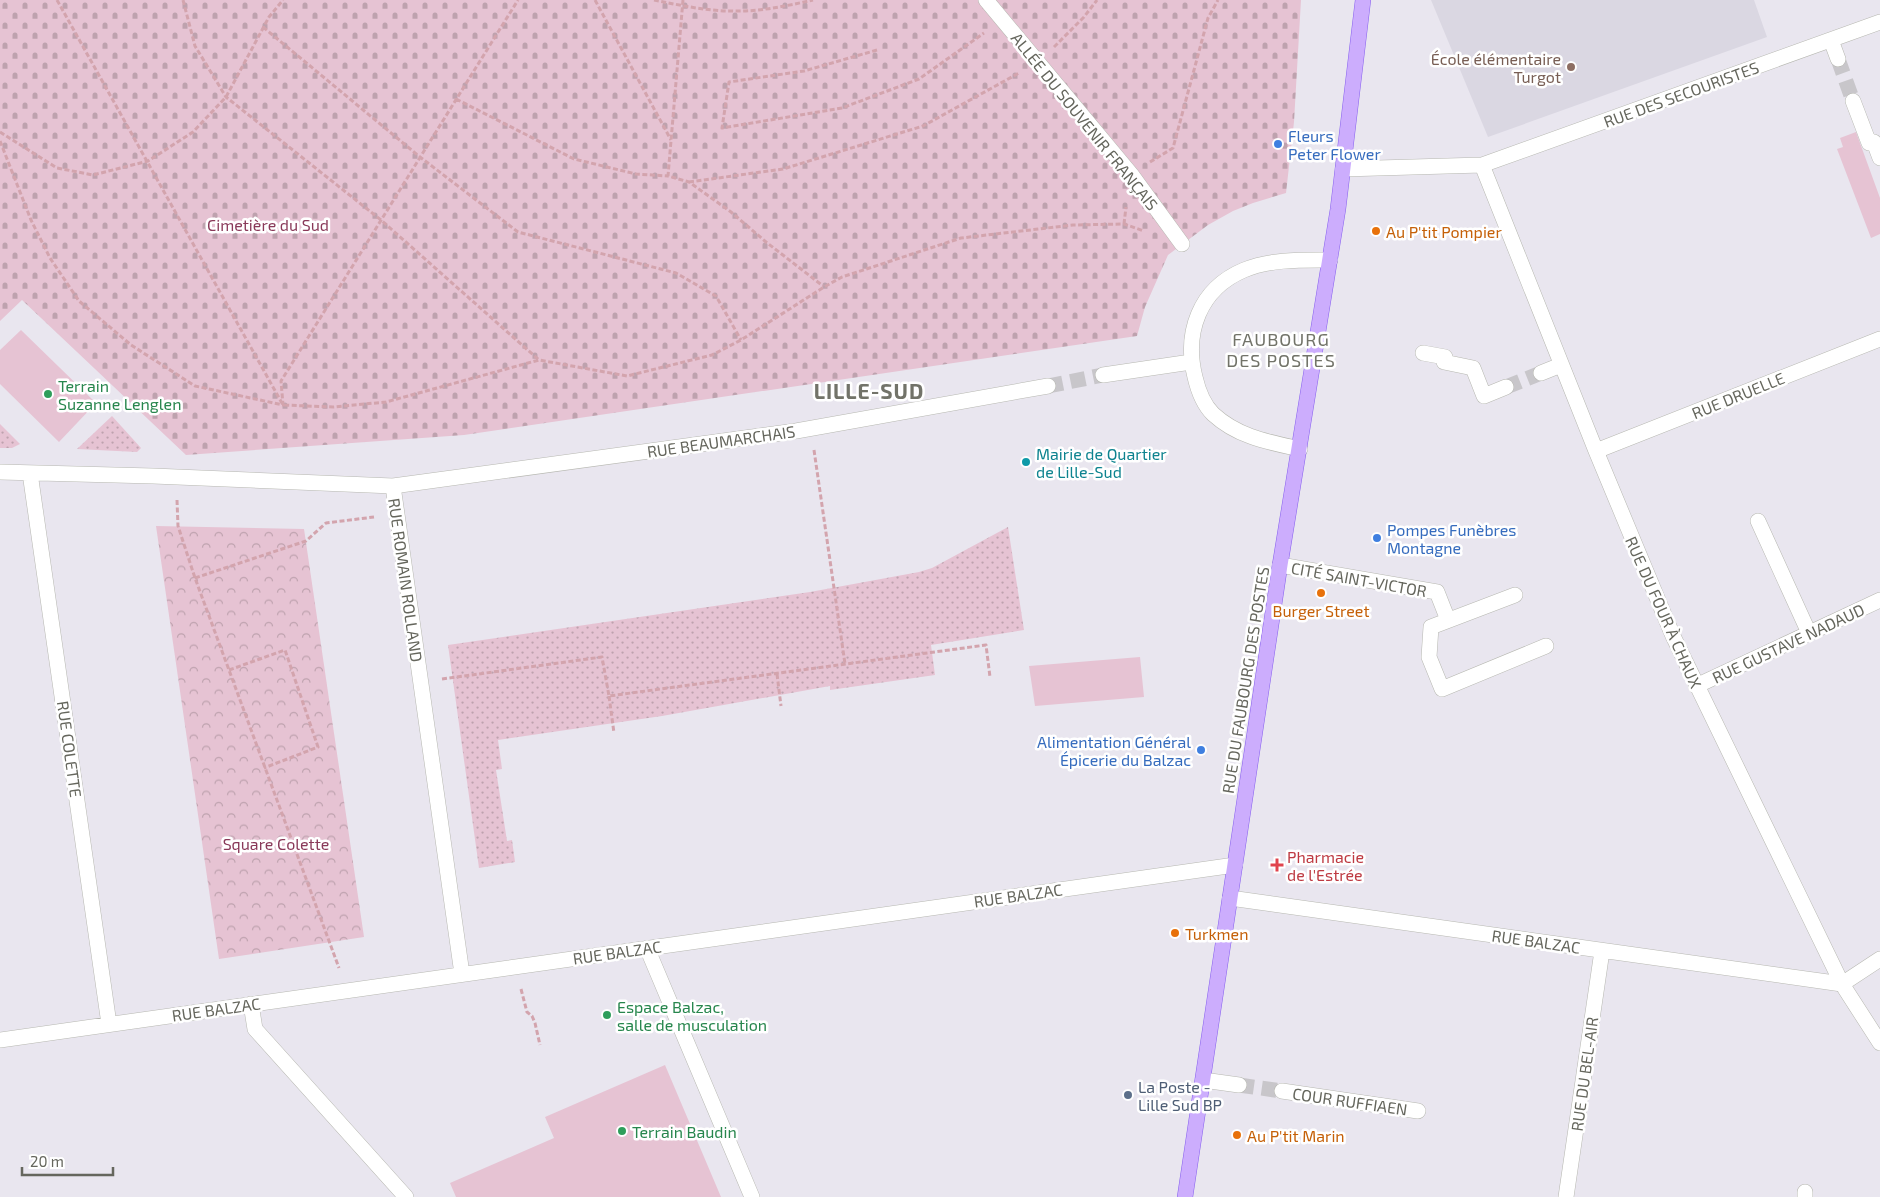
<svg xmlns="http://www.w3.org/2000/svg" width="1880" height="1197" font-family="'Exo 2',sans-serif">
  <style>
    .education { fill: #dad7e2 }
    .grass { fill: url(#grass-dots) }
    .cemetery { fill: url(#cemetery-stones) }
    .park { fill: url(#park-crowns) }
    .garden { fill: #e6c3d3 }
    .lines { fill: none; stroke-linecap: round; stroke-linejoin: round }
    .minor-tunnel { stroke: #c8c6ca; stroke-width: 15; stroke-dasharray: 15 8; stroke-linecap: butt }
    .minor-casing { stroke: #b7b8b1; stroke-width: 16 }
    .major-casing { stroke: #8660ee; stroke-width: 16 }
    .path { stroke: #d3a4ad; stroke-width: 3; stroke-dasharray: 5 2.5; stroke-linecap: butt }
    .minor { stroke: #fff; stroke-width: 15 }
    .major { stroke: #ccadfd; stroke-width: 15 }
    .education-dot { fill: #8d6e63; stroke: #fff; stroke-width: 2 }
    .shop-dot { fill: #3f7fe0; stroke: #fff; stroke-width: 2 }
    .food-dot { fill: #e8710a; stroke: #fff; stroke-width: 2 }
    .leisure-dot { fill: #2e9e5b; stroke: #fff; stroke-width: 2 }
    .culture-dot { fill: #0f9aa8; stroke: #fff; stroke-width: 2 }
    .health-dot { fill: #e0444e; stroke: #fff; stroke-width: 2 }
    .service-dot { fill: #5c6f8a; stroke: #fff; stroke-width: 2 }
    .labels { text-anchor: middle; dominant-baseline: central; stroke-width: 5; stroke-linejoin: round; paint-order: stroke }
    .education-label { font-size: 16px; fill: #785e54; stroke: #fff; text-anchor: end }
    .street-label { font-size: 16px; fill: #65665d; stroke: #fff }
    .shop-label { font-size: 16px; fill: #366cbe; stroke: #fff; text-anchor: start }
    .park-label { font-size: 16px; fill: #893959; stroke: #fff }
    .food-label { font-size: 16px; fill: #c56008; stroke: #fff; text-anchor: start }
    .leisure-label { font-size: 16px; fill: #27864d; stroke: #fff; text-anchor: start }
    .culture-label { font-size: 16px; fill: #0d838f; stroke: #fff; text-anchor: start }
    .health-label { font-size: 16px; fill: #be3a42; stroke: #fff; text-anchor: start }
    .service-label { font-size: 16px; fill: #4e5e75; stroke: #fff; text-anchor: start }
    .neighbourhood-label { font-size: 18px; letter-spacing: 1px; fill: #727369; stroke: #fff }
    .district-label { font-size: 21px; font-weight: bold; letter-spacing: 1px; fill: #727369; stroke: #fff }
  </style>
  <defs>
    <pattern id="grass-dots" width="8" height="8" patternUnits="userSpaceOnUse" patternTransform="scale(1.25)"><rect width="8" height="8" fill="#e6c3d3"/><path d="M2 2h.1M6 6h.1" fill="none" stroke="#bea2ae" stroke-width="1.8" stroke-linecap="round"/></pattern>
    <pattern id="cemetery-stones" width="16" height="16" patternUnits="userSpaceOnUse" patternTransform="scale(1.25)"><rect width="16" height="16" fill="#e6c3d3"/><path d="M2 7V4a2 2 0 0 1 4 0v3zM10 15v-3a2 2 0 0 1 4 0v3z" fill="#bea2ae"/></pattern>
    <pattern id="park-crowns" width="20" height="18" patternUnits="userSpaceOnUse" patternTransform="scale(1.25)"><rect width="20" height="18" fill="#e6c3d3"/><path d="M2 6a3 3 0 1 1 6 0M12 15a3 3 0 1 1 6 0" fill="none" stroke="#bea2ae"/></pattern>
  </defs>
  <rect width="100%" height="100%" fill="#e9e6ef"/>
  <path class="education" d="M1431 0H1754L1767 37 1488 137Z"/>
  <path class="grass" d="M112 416 141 448 137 452 77 449Z
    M0 424 20 444 12 448H0Z
    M1008 527 1024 630 931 645 935 675 830 690V686L662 716 498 740 502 769 496 770 507 841 512 840 515 862 479 868 448 645 810 592 919 572 932 568Z"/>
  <path class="cemetery" d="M0 0H1301L1294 122 1286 193 1253 203 1233 211 1208 225 1168 255 1145 307 1137 336 464 435 186 455 22 300 0 321Z"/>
  <path class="park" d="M156 526 304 529 364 937 219 959Z"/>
  <path class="garden" d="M1856 132 1880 198V234L1871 238 1837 149 1843 147 1840 138Z
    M21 330 96 403 59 442 0 384V350Z
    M1140 657 1144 697 1035 706 1029 666Z
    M665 1065 721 1197H456L450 1183 554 1138 545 1117Z"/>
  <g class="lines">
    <path class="minor-tunnel" d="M1838 59 1853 101
      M1048 386 1103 375
      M1506 387 1541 373
      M1239 1085 1282 1091"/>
    <g class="minor-casing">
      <path id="minor" d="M986 0 1131 174 1182 244
        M1831 40 1838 59
        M1853 101 1869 143 1874 142 1880 158
        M1482 165 1596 451 1673 636 1842 984 1880 1043
        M1343 169 1482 165 1880 22
        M1423 353 1445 357 1444 362 1473 368 1484 396 1506 387
        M1541 373 1561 365
        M1103 375 1191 362
        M1300 449C1268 442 1238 437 1213 414 1203 404 1198 390 1195 377 1184 333 1199 289 1244 270 1271 259 1301 260 1330 260
        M1596 451 1880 339
        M0 472 153 476 393 486 462 974
        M30 473 109 1024
        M393 486 796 431 1048 386
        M1758 521 1809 633
        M1280 565 1437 592 1448 620
        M1515 595 1431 627 1429 657 1442 689 1546 646
        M1696 686 1880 600
        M1230 898 1842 984
        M647 948 752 1197
        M1842 984 1880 959
        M251 1004 255 1029 406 1197
        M0 1040 1235 865
        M1203 1080 1239 1085
        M1282 1091 1418 1111
        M1805 1192V1197
        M1566 1197 1602 951"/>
    </g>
    <g class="major-casing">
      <path id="major" d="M1185 1197 1280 565 1338 209 1363 0"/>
    </g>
    <path class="path" d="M57 0 283 405 333 407 386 402 539 360 627 376 712 355 741 340 824 287 842 277 961 238 1073 225 1124 224 1144 231
      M183 0 195 46 226 97 381 220 539 360
      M595 0 671 140
      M654 0C679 5 706 11 731 11 759 12 786 6 813 0
      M683 0 668 176 689 182 731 212 766 242 823 286
      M263 27 420 157 518 232 676 273 716 296 741 340
      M1054 47 1084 17 1097 0
      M877 50 804 71 729 82 722 128 842 108 919 79 984 33
      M456 99 574 159 636 174 668 176
      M0 132 57 168 93 175 148 161 193 132 226 97 269 17 283 0
      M0 141 31 220 50 258 79 301 131 345 195 386 283 405 281 381 518 0
      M1150 162 1173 148 1208 18 1218 0
      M689 182 783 169 923 126 1019 73
      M1124 224 1126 207
      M814 450 845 664
      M177 500 178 526 195 578 339 968
      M195 578 306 541 326 523 374 517
      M229 670 285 650 318 747 264 768
      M777 674 781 706
      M442 679 602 657 609 696 986 645 990 677
      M609 696 614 733
      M521 989 527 1012 532 1016 535 1023 540 1045"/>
    <use href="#minor" class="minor"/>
    <use href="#major" class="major"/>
  </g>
  <circle class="education-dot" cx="1571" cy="67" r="5"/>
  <g class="shop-dot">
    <circle cx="1278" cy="144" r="5"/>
    <circle cx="1377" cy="538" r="5"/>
    <circle cx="1201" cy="750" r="5"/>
  </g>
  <g class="food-dot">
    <circle cx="1376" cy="231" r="5"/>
    <circle cx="1321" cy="593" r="5"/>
    <circle cx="1175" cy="933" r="5"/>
    <circle cx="1237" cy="1135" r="5"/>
  </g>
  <g class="leisure-dot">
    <circle cx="48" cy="394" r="5"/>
    <circle cx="607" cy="1015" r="5"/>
    <circle cx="622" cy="1131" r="5"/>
  </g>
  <circle class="culture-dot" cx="1026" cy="462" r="5"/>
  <path class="health-dot" d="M1274.5 857.5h5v5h5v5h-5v5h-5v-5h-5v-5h5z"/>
  <circle class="service-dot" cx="1128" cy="1095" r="5"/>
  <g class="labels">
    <g class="education-label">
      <text x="1561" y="58">École élémentaire<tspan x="1561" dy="18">Turgot</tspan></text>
    </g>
    <g class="street-label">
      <text transform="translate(1681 94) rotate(-20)">RUE DES SECOURISTES</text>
      <text transform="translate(1085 121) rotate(51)">ALLÉE DU SOUVENIR FRANÇAIS</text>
      <text transform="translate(1738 395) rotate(-22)">RUE DRUELLE</text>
      <text transform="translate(721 441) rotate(-8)">RUE BEAUMARCHAIS</text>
      <text transform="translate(1359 579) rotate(10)">CITÉ SAINT-VICTOR</text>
      <text transform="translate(406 580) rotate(82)">RUE ROMAIN ROLLAND</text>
      <text transform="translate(1664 612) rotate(66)">RUE DU FOUR À CHAUX</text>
      <text transform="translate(1788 643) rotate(-25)">RUE GUSTAVE NADAUD</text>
      <text transform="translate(1245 680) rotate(-81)">RUE DU FAUBOURG DES POSTES</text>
      <text transform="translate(70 749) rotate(82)">RUE COLETTE</text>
      <text transform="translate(1018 895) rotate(-8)">RUE BALZAC</text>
      <text transform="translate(1536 941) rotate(8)">RUE BALZAC</text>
      <text transform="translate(617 952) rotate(-8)">RUE BALZAC</text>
      <text transform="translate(216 1009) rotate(-8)">RUE BALZAC</text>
      <text transform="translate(1584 1074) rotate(-82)">RUE DU BEL-AIR</text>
      <text transform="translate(1350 1101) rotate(8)">COUR RUFFIAEN</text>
    </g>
    <g class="shop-label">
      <text x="1288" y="135">Fleurs<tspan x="1288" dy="18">Peter Flower</tspan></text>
      <text x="1387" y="529">Pompes Funèbres<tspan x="1387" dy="18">Montagne</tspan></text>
      <text x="1191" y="741" text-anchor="end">Alimentation Général<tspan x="1191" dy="18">Épicerie du Balzac</tspan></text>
    </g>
    <g class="park-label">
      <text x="268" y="224">Cimetière du Sud</text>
      <text x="276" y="843">Square Colette</text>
    </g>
    <g class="food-label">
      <text x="1386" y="231">Au P'tit Pompier</text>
      <text x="1321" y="610" text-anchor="middle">Burger Street</text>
      <text x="1185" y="933">Turkmen</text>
      <text x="1247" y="1135">Au P'tit Marin</text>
    </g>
    <g class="leisure-label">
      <text x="58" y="385">Terrain<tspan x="58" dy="18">Suzanne Lenglen</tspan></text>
      <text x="617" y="1006">Espace Balzac,<tspan x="617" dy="18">salle de musculation</tspan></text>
      <text x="632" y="1131">Terrain Baudin</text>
    </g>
    <g class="culture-label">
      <text x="1036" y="453">Mairie de Quartier<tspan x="1036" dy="18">de Lille-Sud</tspan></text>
    </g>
    <g class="health-label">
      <text x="1287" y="856">Pharmacie<tspan x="1287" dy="18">de l'Estrée</tspan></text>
    </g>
    <g class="service-label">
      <text x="1138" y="1086">La Poste -<tspan x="1138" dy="18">Lille Sud BP</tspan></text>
    </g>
    <g class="neighbourhood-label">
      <text x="1281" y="339">FAUBOURG<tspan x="1281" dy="21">DES POSTES</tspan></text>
    </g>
    <g class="district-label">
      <text x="869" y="390">LILLE-SUD</text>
    </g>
  </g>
  <path d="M22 1167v8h91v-8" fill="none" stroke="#65665d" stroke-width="2.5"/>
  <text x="30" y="1167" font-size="15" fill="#65665d" stroke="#ffffff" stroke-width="4" paint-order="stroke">20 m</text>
</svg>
